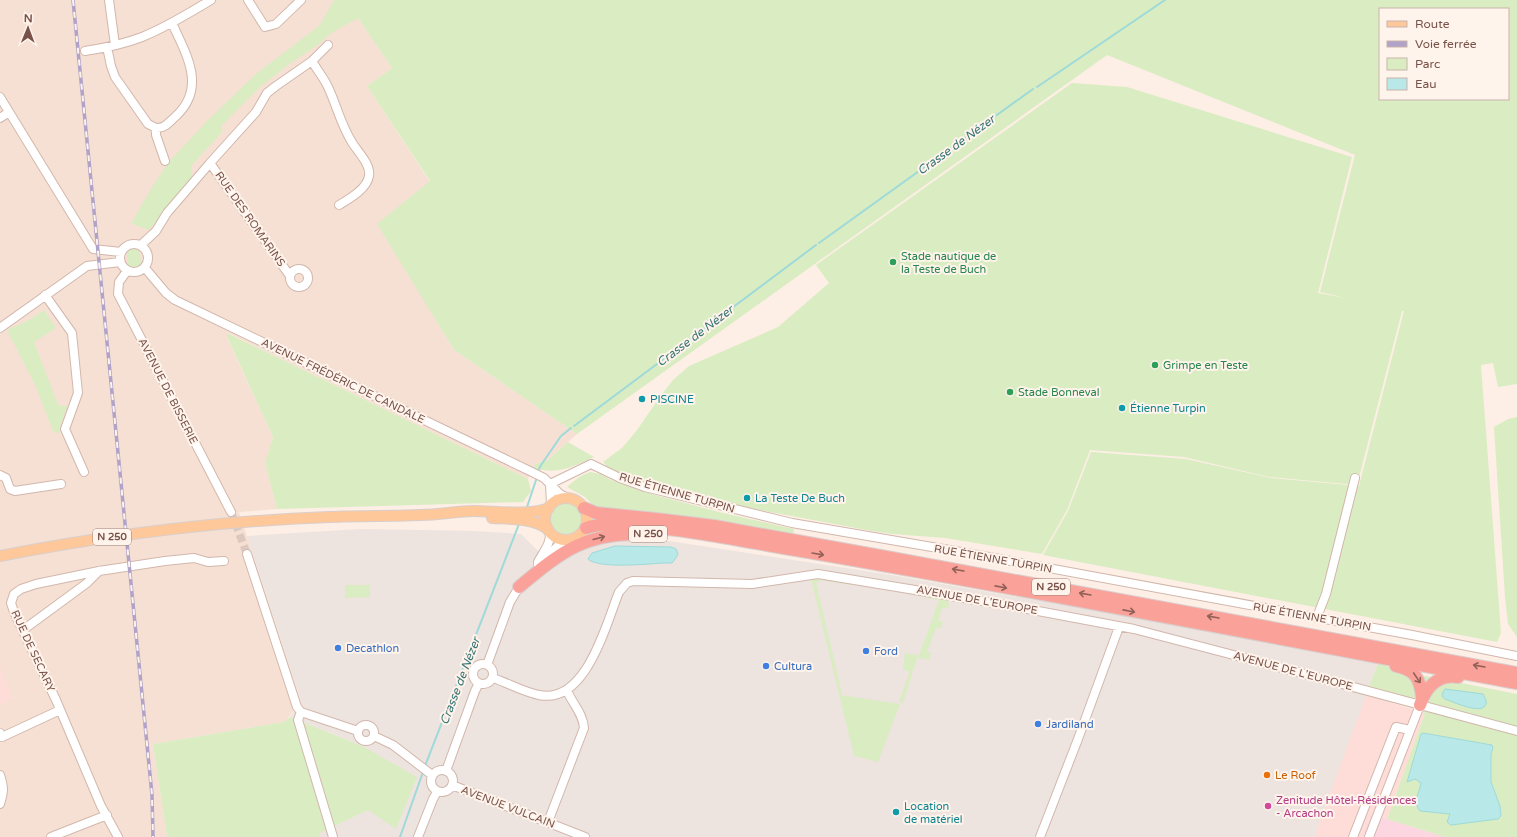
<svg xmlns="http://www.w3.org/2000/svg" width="1517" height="837" font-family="'Varela Round',sans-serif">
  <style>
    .residential { fill: #f5e0d3 }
    .commercial { fill: #feddd8 }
    .industrial { fill: #ede3df }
    .medical { fill: #fcd7e2 }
    .green { fill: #daecc2; fill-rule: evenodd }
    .water { fill: #b8e8e7; stroke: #9edad9 }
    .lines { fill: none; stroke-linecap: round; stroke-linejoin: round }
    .stream { stroke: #9edad9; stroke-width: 2 }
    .minor-tunnel { stroke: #dcc8be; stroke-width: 8; stroke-dasharray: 8 4; stroke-linecap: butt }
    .minor-casing { stroke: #d2b7ac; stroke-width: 10 }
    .major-casing { stroke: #d9cecc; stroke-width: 12 }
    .highway-casing { stroke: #d9cecc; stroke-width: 14 }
    .minor { stroke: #fff; stroke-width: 8 }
    .major { stroke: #ffc89a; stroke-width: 10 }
    .highway { stroke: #faa199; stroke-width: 12 }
    .rail-casing { stroke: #b0a2c8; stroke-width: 3.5 }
    .rail { stroke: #fff4ec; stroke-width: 2; stroke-dasharray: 6; stroke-linecap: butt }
    .oneway { stroke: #926158 }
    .leisure-dot { fill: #2e9e5b; stroke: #fff4ec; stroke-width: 1.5 }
    .culture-dot { fill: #0f9aa8; stroke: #fff4ec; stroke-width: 1.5 }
    .shop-dot { fill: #3f7fe0; stroke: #fff4ec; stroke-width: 1.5 }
    .food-dot { fill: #e8710a; stroke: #fff4ec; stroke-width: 1.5 }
    .hotel-dot { fill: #d1479c; stroke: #fff4ec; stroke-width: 1.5 }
    .labels { text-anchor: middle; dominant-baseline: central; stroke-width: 4; stroke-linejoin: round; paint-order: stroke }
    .shield { fill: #fff4ec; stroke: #a08279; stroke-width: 1 }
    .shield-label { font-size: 10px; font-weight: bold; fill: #785148 }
    .street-label { font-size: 11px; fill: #785148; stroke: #fff4ec }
    .leisure-label { font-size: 11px; fill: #27864d; stroke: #fff4ec; text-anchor: start }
    .culture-label { font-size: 11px; fill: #0d838f; stroke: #fff4ec; text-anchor: start }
    .shop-label { font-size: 11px; fill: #366cbe; stroke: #fff4ec; text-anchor: start }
    .food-label { font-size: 11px; fill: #c56008; stroke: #fff4ec; text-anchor: start }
    .hotel-label { font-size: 11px; fill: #b23c85; stroke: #fff4ec; text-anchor: start }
    .water-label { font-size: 12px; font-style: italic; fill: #387676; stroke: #fff4ec }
  </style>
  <rect width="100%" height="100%" fill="#fdefe5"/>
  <path class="residential" d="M0 0H346L392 68 367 86 430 182 378 224 454 350 577 434 548 460 535 464 528 479 228 333 227 338 273 437 265 463 277 509 239 512 301 701 285 722 153 744 167 837H0Z"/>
  <path class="commercial" d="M0 666 13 699 0 705Z
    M1366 695 1425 713 1387 819 1371 814 1362 837H1314Z"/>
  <path class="industrial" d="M361 529 474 531 521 534 540 553 582 550 612 541H669L885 574 1109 613 1378 663 1314 837H320L319 833 368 810 362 746 290 717 301 701 247 536Z"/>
  <path class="medical" d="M1371 814 1445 837H1362Z"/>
  <path class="green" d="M334 0H1517V384L1498 387 1493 363 1481 365 1501 633 1497 642 1043 555 1068 511 1091 452 1186 459 1271 478 1359 486 1404 311H1402L1357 485 1269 477 1184 457 1090 450 1067 510 1042 554 945 538 893 534 872 531 754 509 671 490 612 472 603 462 623 447 637 430 659 398 673 380 689 366 778 327 829 283 816 265 1072 83 1127 87 1352 157 1318 293 1346 298 1320 292 1355 155 1107 55 577 434 454 350 377 224 430 181 367 86 392 68 358 18 331 33 319 44 288 65 260 87 222 125V132L192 165 191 179 149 230 132 224 133 220 151 189 167 164 209 119 256 74 320 25ZM1380 9H1508V99H1380Z
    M132 248C142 249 140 257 141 264L136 269H133L128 265 127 253Z
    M44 310 56 328 34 342 58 405 67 406 58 434 53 431 36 387 7 330 29 320Z
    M227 333 528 479 531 491 523 502 277 509 265 463 273 437 227 337Z
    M1517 417V637L1508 624 1505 597 1494 427 1508 419Z
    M568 442 594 457C573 467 558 475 533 468L535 464 548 460Z
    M590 472 600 474 611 480 655 495 723 513 794 529 793 537 608 511 593 505 585 497 567 487 579 477Z
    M550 518a16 16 0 1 1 32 0a16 16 0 1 1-32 0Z
    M815 577 851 583V585L820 580 816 583 842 694 840 695 900 704 878 762 854 756 812 583V579Z
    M345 585H370V597L345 598Z
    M927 596 945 599 949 603 948 608H942L938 621H943L941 628H936L927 652 931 653 929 660 918 658 939 600 925 598Z
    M905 653 918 655 903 703 899 702 910 671 903 670Z
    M1378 663 1405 672 1517 694V837H1445L1387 819 1425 713 1411 707 1366 695Z
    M290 717 362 746 417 777 396 829 368 810 320 833V837H167L153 744 284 722Z"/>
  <path class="water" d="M615 546 671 547 676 549 678 554 676 558 672 563H663C648 564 598 569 588 559L592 553Z
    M1445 689 1483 694C1485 698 1488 702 1485 706 1480 714 1453 702 1445 699L1442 696 1443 692Z
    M1423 733 1492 745 1493 748 1491 754V782L1500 806 1501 816 1498 819 1451 825 1447 822 1450 814 1420 811C1412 802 1419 794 1421 783L1415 779 1407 782 1421 734Z"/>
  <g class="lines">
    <path class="stream" d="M1037 87 1165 0
      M819 243 1033 89
      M574 426 816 245
      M539 469 541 465 561 436 571 428
      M527 507 536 480
      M425 766 519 524
      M400 837 423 772"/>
    <path class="minor-tunnel" d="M231 512 247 554"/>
    <g class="minor-casing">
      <path id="minor" d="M109 0 115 45
        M248 0 265 27 276 24 301 0
        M107 47 111 66 115 77 148 124 156 128V135L165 161
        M85 51C105 48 124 44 142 37 167 27 189 13 211 0
        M312 61C317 70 324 78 328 87 337 106 341 126 353 144 359 153 371 165 369 176 367 189 349 199 339 205
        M0 97 93 249 121 252
        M0 118 9 112
        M156 128C165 129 170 121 176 116 207 87 186 54 172 23
        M210 163 290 276
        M120 258a14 14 0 1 1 28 0a14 14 0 1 1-28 0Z
        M141 245 156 231 167 213 210 163 256 112 267 93 276 86 312 61 328 45
        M145 268 166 293 175 300 532 472 544 478 560 494 568 498
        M290 278a9 9 0 1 1 18 0a9 9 0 1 1-18 0Z
        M127 271 119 282 118 294 231 512
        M45 295 72 333 78 393 65 429 84 472
        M0 328 87 266 120 262
        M0 475 6 478 10 489 15 491 61 484
        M550 484 591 464 620 478 645 487 792 523 967 553 1412 635 1517 656
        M550 484 551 505
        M247 554 297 707 301 712 358 731
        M538 562C543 552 551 544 550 532
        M538 565 559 545 570 539
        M1317 617 1326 594 1355 478
        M23 630 87 583 99 571
        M473 674a10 10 0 1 1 20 0a10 10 0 1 1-20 0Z
        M487 665 510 602 521 584
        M493 678C508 683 523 692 539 695 586 705 606 624 619 592L627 583 633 581 752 584 818 574 1006 605 1134 629 1245 658 1517 731
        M301 712 298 720 333 837
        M358 733a8 8 0 1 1 16 0a8 8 0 1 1-16 0Z
        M0 733 2 737 60 710
        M374 736 393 745 432 775
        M431 781a11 11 0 1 1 22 0a11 11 0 1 1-22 0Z
        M446 771 475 691 479 683
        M0 775C4 788 4 791 0 804
        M452 785 585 837
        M548 822 584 728C583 714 573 704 567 691
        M51 837 107 815
        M118 837 101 806 56 700 14 612 11 603 14 594 21 589 36 584 99 571 165 561 194 558 208 562 224 561
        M418 837 433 799 437 792
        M1040 837 1078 739 1119 627
        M1353 837 1396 727 1410 730
        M1369 837 1420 705"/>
    </g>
    <g class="major-casing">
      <path id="major" d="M545 519a21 21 0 1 1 42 0a21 21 0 1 1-42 0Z
        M492 518C511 519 532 518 548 529
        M0 556C108 535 219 521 329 517 366 515 402 517 438 514 450 513 462 511 474 511 494 511 532 516 549 508"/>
    </g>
    <g class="highway-casing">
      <path id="highway" d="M584 508 596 513 656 519 714 526 886 557 1517 673
        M586 528C602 522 621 525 637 526 693 530 747 542 802 551 1041 592 1279 639 1517 683
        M519 587C561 552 585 532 643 534
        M1396 666C1415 670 1420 678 1422 697
        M1420 705C1426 687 1438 674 1458 677"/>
    </g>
    <use href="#minor" class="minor"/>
    <use href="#major" class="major"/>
    <use href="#highway" class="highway"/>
    <g class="rail-casing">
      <path id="rail" d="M73 0 152 795 153 837"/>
    </g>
    <use href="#rail" class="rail"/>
  </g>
  <defs><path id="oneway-shaft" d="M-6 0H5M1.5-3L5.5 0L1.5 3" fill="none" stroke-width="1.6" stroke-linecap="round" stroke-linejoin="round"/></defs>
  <g class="oneway">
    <use href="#oneway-shaft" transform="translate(599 538) rotate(-15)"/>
    <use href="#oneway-shaft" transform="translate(818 554) rotate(10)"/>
    <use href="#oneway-shaft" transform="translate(958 570) rotate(-170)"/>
    <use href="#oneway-shaft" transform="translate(1001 587) rotate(11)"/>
    <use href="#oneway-shaft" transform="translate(1085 594) rotate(-170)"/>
    <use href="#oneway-shaft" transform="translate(1129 611) rotate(11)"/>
    <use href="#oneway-shaft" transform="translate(1213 617) rotate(-170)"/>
    <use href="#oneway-shaft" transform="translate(1479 666) rotate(-170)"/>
    <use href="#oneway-shaft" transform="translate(1417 678) rotate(56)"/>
  </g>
  <g class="leisure-dot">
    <circle cx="893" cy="262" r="4"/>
    <circle cx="1155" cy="365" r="4"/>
    <circle cx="1010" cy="392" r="4"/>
  </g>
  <g class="culture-dot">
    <circle cx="642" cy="399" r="4"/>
    <circle cx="1122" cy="408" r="4"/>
    <circle cx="747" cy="498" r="4"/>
    <circle cx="896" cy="812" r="4"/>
  </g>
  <g class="shop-dot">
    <circle cx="338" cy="648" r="4"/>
    <circle cx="866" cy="651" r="4"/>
    <circle cx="766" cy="666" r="4"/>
    <circle cx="1038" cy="724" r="4"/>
  </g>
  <circle class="food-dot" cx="1267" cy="775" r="4"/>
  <circle class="hotel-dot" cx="1268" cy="806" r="4"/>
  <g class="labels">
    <g class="shield">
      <rect x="629" y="526" width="38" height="16" rx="3"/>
      <rect x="93" y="529" width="38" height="16" rx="3"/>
      <rect x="1032" y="579" width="38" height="16" rx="3"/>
    </g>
    <g class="shield-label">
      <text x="648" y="534">N 250</text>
      <text x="112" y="537">N 250</text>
      <text x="1051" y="587">N 250</text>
    </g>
    <g class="street-label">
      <text transform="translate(250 219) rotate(55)">RUE DES ROMARINS</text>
      <text transform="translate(343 381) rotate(26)">AVENUE FRÉDÉRIC DE CANDALE</text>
      <text transform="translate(168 391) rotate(63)">AVENUE DE BISSERIE</text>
      <text transform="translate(677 493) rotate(16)">RUE ÉTIENNE TURPIN</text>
      <text transform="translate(993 559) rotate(10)">RUE ÉTIENNE TURPIN</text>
      <text transform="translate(977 600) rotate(10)">AVENUE DE L'EUROPE</text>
      <text transform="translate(1312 617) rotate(10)">RUE ÉTIENNE TURPIN</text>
      <text transform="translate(33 651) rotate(65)">RUE DE SECARY</text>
      <text transform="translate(1293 671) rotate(15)">AVENUE DE L'EUROPE</text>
      <text transform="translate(508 807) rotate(21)">AVENUE VULCAIN</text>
    </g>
    <g class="leisure-label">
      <text x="901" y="256">Stade nautique de<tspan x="901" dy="13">la Teste de Buch</tspan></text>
      <text x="1163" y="365">Grimpe en Teste</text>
      <text x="1018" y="392">Stade Bonneval</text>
    </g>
    <g class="culture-label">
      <text x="650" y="399">PISCINE</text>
      <text x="1130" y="408">Étienne Turpin</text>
      <text x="755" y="498">La Teste De Buch</text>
      <text x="904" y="806">Location<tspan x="904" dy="13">de matériel</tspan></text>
    </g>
    <g class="shop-label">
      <text x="346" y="648">Decathlon</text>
      <text x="874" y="651">Ford</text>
      <text x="774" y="666">Cultura</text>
      <text x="1046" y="724">Jardiland</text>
    </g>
    <g class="food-label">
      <text x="1275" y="775">Le Roof</text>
    </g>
    <g class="hotel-label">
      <text x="1276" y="800">Zenitude Hôtel-Résidences<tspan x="1276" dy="13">- Arcachon</tspan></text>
    </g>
    <g class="water-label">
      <text transform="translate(956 145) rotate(-36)">Crasse de Nézer</text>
      <text transform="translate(695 336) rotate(-37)">Crasse de Nézer</text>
      <text transform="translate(460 681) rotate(-69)">Crasse de Nézer</text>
    </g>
  </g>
  <rect x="1379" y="8" width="130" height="92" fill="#fff4ec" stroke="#c9b3aa"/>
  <rect x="1387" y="21" width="20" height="6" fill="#ffc89a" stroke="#c9b3aa"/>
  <text x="1415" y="28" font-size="12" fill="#785148">Route</text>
  <rect x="1387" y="41" width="20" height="6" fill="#b0a2c8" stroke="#c9b3aa"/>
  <text x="1415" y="48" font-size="12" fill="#785148">Voie ferrée</text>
  <rect x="1387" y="58" width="20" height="12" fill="#daecc2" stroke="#c9b3aa"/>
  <text x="1415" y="68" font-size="12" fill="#785148">Parc</text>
  <rect x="1387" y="78" width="20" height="12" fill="#b8e8e7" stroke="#c9b3aa"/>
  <text x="1415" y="88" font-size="12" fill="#785148">Eau</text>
  <g transform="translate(28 28) rotate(1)" stroke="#fff4ec" stroke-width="3" paint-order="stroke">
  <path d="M0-3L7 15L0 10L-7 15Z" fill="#785148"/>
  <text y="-6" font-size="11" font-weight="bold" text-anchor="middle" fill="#785148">N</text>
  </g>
</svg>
